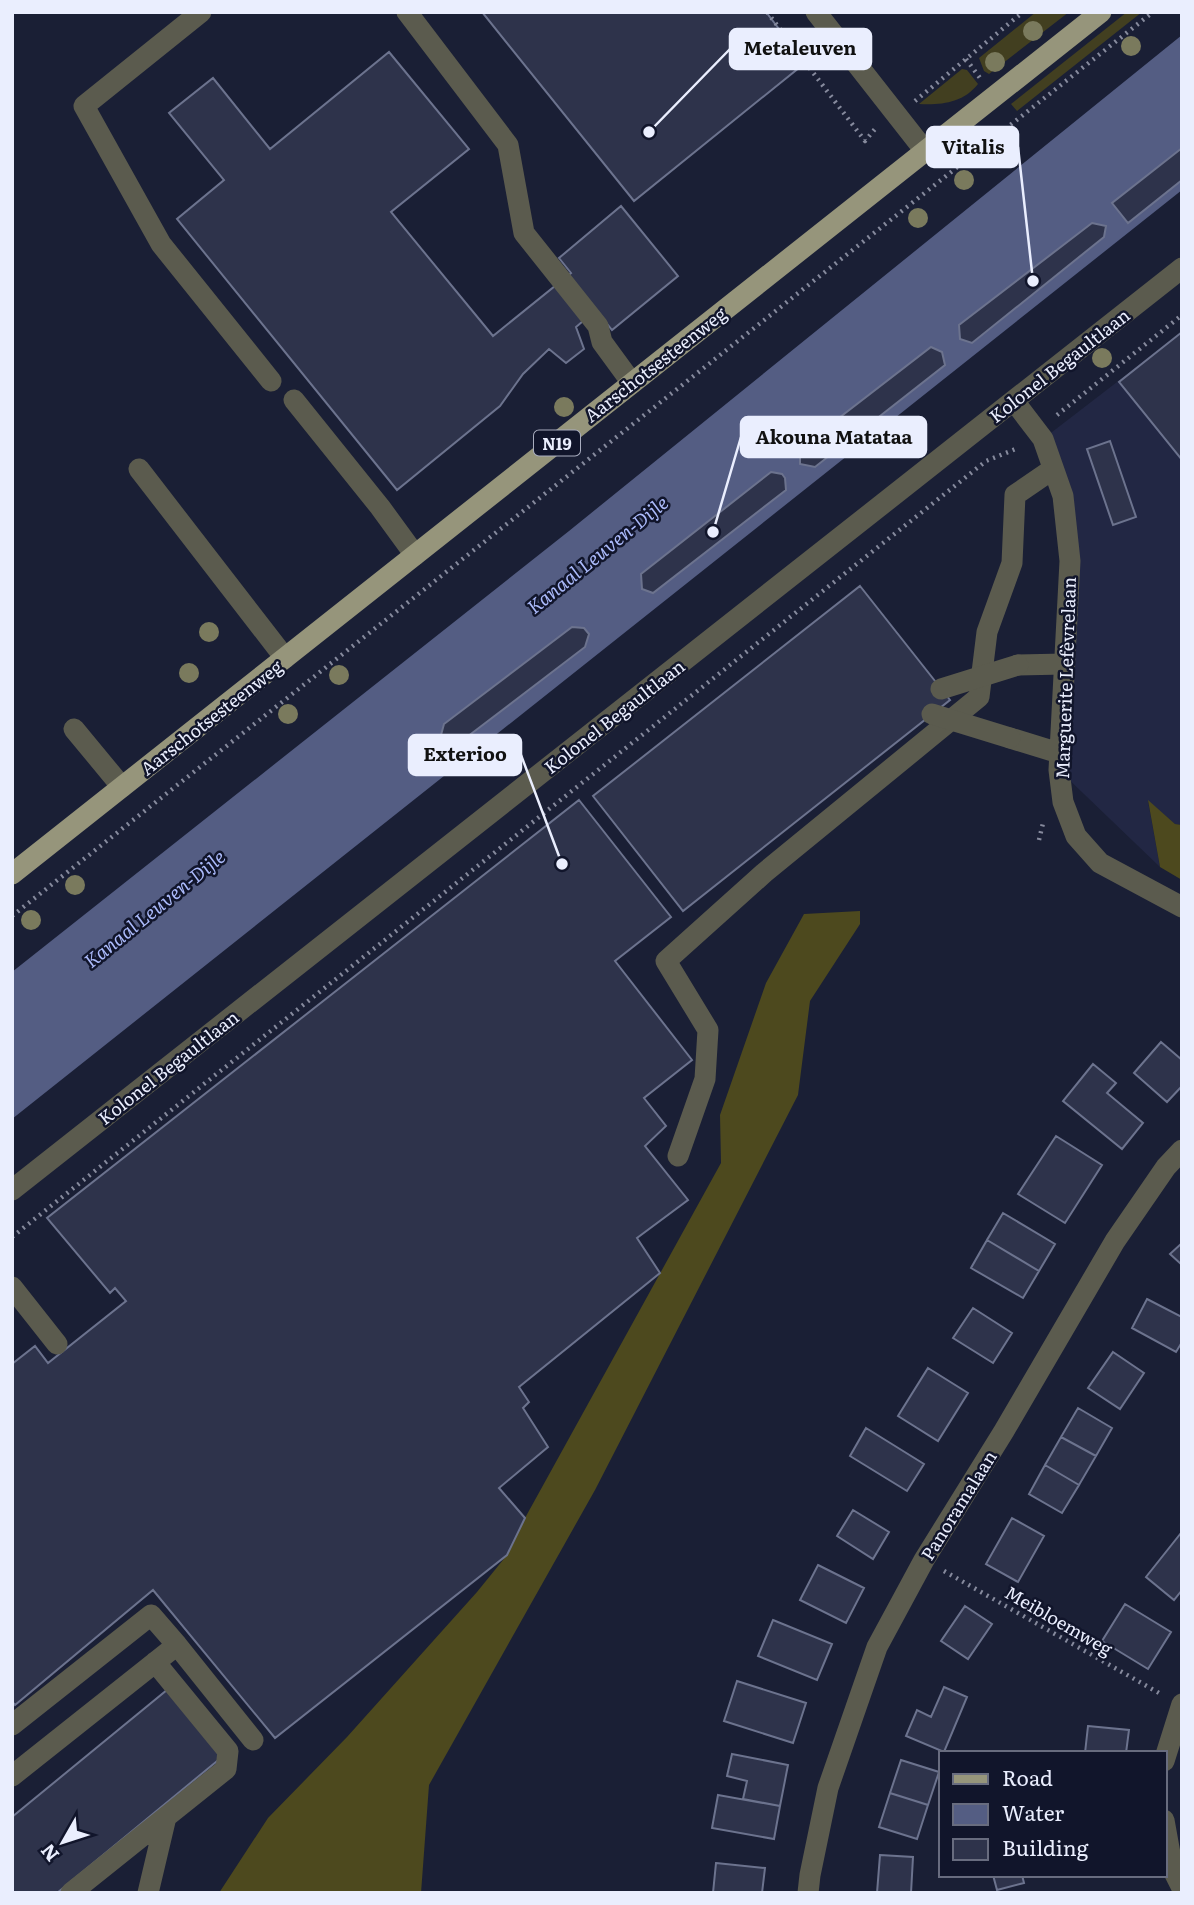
<svg xmlns="http://www.w3.org/2000/svg" width="1194" height="1905" font-family="Literata,serif">
  <style>
    .built { fill: #222744 }
    .green { fill: #423f20 }
    .forest { fill: #4d491e }
    .water { fill: #545d83 }
    .building { fill: #2e334b; stroke: #6c738e; stroke-width: 2 }
    .lines { fill: none; stroke-linecap: round; stroke-linejoin: round }
    .path { stroke: #868a9d; stroke-width: 4.5; stroke-dasharray: 2 5; stroke-linecap: butt }
    .minor { stroke: #5b5b4e; stroke-width: 21 }
    .major { stroke: #96957b; stroke-width: 21 }
    .minor-bridge { stroke: #5b5b4e; stroke-width: 21 }
    .tree { fill: #7a7a5d }
    .labels { text-anchor: middle; dominant-baseline: central; stroke-width: 5; stroke-linejoin: round; paint-order: stroke }
    .shield { fill: #11152b; stroke: #a9adbf; stroke-width: 2 }
    .shield-label { font-size: 16px; font-weight: bold; fill: #eaeefe }
    .street-label { font-size: 18px; fill: #eaeefe; stroke: #11152b }
    .water-label { font-size: 19px; font-style: italic; fill: #abbafa; stroke: #11152b }
    .leader { fill: none; stroke: #eaeefe; stroke-width: 2.5 }
    .callout-dot { fill: #eaeefe; stroke: #11152b; stroke-width: 2.5 }
    .callout { fill: #eaeefe; stroke: #eaeefe; stroke-width: 2.5 }
    .callout-label { font-size: 19px; text-anchor: middle; font-weight: bold; fill: #111 }
  </style>
  <rect width="100%" height="100%" fill="#1a1f35"/>
  <path class="built" d="M1182 332V825L1175 824 1148 801 1160 867 1059 770 1070 561 1043 439Z"/>
  <path class="green" d="M1036 12H1069L989 74 984 71 979 58Z
    M1127 12H1142L1017 111 1011 104Z
    M962 69 967 70 978 84C963 103 942 105 919 104Z"/>
  <path class="forest" d="M1148 800 1175 824 1182 825V880L1160 867Z
    M860 911V924L810 1001 798 1095 595 1490 429 1785 421 1893H219L268 1818 347 1737 477 1592 507 1555 525 1518 721 1163 720 1115 766 983 804 914Z"/>
  <path class="water" d="M1182 35V190L12 1119V972L569 531Z"/>
  <path class="building" d="M482 12H766L805 63 634 201Z
    M389 52 469 149 391 212 493 336 571 273 559 258 621 206 678 276 612 330 596 310 576 327 584 349 566 363 549 349 523 374 500 406 397 490 177 219 224 180 169 113 213 78 270 149Z
    M1182 148V180L1128 223 1112 203Z
    M1092 223 1106 226 1104 237 972 343 960 339 959 325Z
    M1182 332V460L1119 382Z
    M931 347 942 352 945 365 815 467 800 464V448Z
    M1110 441 1136 517 1113 525 1087 449Z
    M771 472 782 474 785 478 786 490 653 593 642 589 641 574Z
    M860 586 950 700 683 911 593 796Z
    M572 627 584 628 589 634 585 647 459 743 446 741 441 735 444 724Z
    M579 800 671 917 615 961 692 1060 644 1098 666 1126 645 1146 688 1200 637 1238 660 1273 519 1387 529 1402 523 1408 548 1447 499 1488 525 1518 507 1555 275 1738 153 1590 15 1705 12 1701V1364L35 1346 48 1363 126 1301 115 1288 110 1293 47 1218Z
    M1161 1042 1182 1060V1086L1167 1102 1134 1073Z
    M1093 1064 1116 1083 1107 1093 1143 1123 1122 1149 1063 1101Z
    M1056 1136 1102 1165 1065 1223 1018 1194Z
    M1003 1213 1055 1244 1039 1271 987 1240Z
    M987 1240 1039 1271 1023 1298 971 1268Z
    M1182 1243V1265L1170 1254Z
    M1147 1299 1182 1317V1342L1176 1352 1132 1328Z
    M973 1308 1012 1333 993 1363 953 1338Z
    M1113 1352 1144 1373 1120 1409 1088 1388Z
    M928 1368 968 1393 938 1441 898 1416Z
    M1078 1408 1112 1428 1096 1456 1061 1437Z
    M866 1428 924 1464 907 1491 850 1456Z
    M1061 1437 1096 1456 1079 1485 1045 1465Z
    M1045 1465 1079 1485 1062 1513 1029 1494Z
    M853 1510 889 1532 873 1559 837 1536Z
    M1012 1518 1044 1536 1018 1582 986 1564Z
    M1181 1533 1182 1590 1174 1600 1146 1577Z
    M818 1565 864 1588 846 1623 800 1600Z
    M1125 1604 1171 1632 1148 1669 1102 1641Z
    M965 1606 992 1624 968 1659 941 1641Z
    M773 1620 832 1644 817 1680 758 1656Z
    M737 1681 806 1703 793 1743 724 1721Z
    M944 1687 967 1697 944 1752 906 1736 917 1710 931 1717Z
    M167 1690 222 1757 57 1893H12V1817Z
    M1088 1726 1129 1730 1126 1753H1085Z
    M732 1754 788 1765 780 1806 743 1799 747 1781 727 1776Z
    M901 1760 939 1772 928 1805 890 1793Z
    M890 1793 928 1805 917 1839 879 1827Z
    M718 1795 780 1806 774 1839 712 1828Z
    M880 1855 913 1857 911 1893H877Z
    M716 1863 765 1868 762 1893H713Z
    M993 1875H1022L1024 1883 997 1890Z"/>
  <g class="lines">
    <path class="path" d="M767 12 865 141 875 129
      M966 59 980 78
      M915 101 1023 12
      M1057 415 1182 315
      M1039 840 1043 823
      M12 916 1153 12
      M12 1237 986 461 1018 448
      M944 1571 1159 1693"/>
    <path class="minor" d="M201 12 84 106 161 244 271 381
      M407 12 508 145 524 233 598 326 602 342 632 383
      M816 12 925 151
      M294 400 380 507 415 555
      M1014 401 1043 439 1063 496 1070 561 1059 770 1063 802 1076 836 1100 863 1182 907
      M139 469 285 658
      M1018 665 1064 664
      M74 729 122 787
      M1010 738 1059 753
      M678 1156 705 1079 708 1030 666 961 764 873 979 697 987 632 1012 563 1015 495 1053 469
      M12 1190 1182 268
      M12 1287 57 1344
      M12 1725 151 1615 177 1645
      M1164 1761 1182 1704
      M12 1776 177 1645 253 1740
      M1164 1820 1173 1870 1182 1888
      M71 1893 226 1769 228 1751 155 1662
      M148 1893 166 1817
      M808 1893 810 1875 828 1788 877 1647 924 1560 1004 1431 1115 1241 1166 1167 1182 1150"/>
    <path class="major" d="M12 874 1101 12"/>
    <path class="minor-bridge" d="M941 689 1018 665
      M932 714 1010 738"/>
  </g>
  <g class="tree">
    <circle cx="1033" cy="31" r="10"/>
    <circle cx="1131" cy="46" r="10"/>
    <circle cx="995" cy="62" r="10"/>
    <circle cx="964" cy="180" r="10"/>
    <circle cx="918" cy="218" r="10"/>
    <circle cx="1102" cy="358" r="10"/>
    <circle cx="564" cy="407" r="10"/>
    <circle cx="209" cy="632" r="10"/>
    <circle cx="189" cy="673" r="10"/>
    <circle cx="339" cy="675" r="10"/>
    <circle cx="288" cy="714" r="10"/>
    <circle cx="75" cy="885" r="10"/>
    <circle cx="31" cy="920" r="10"/>
  </g>
  <g class="labels">
    <rect class="shield" x="534" y="430.5" width="46" height="25" rx="5"/>
    <g class="shield-label">
      <text x="557" y="443">N19</text>
    </g>
    <g class="street-label">
      <text transform="translate(655 364) rotate(-38)">Aarschotsesteenweg</text>
      <text transform="translate(1059 365) rotate(-38)">Kolonel Begaultlaan</text>
      <text transform="translate(1065 678) rotate(-88)">Marguerite Lefèvrelaan</text>
      <text transform="translate(614 716) rotate(-38)">Kolonel Begaultlaan</text>
      <text transform="translate(211 717) rotate(-38)">Aarschotsesteenweg</text>
      <text transform="translate(168 1067) rotate(-38)">Kolonel Begaultlaan</text>
      <text transform="translate(958 1505) rotate(-58)">Panoramalaan</text>
      <text transform="translate(1059 1620) rotate(30)">Meibloemweg</text>
    </g>
    <g class="water-label">
      <text transform="translate(597 554) rotate(-39)">Kanaal Leuven-Dijle</text>
      <text transform="translate(154 908) rotate(-39)">Kanaal Leuven-Dijle</text>
    </g>
  </g>
  <path class="leader" d="M649 132L730 49M1033 281L1018 147M713 532L741 437M562 864L521 755"/>
  <g class="callout-dot">
    <circle cx="649" cy="132" r="7"/>
    <circle cx="1033" cy="281" r="7"/>
    <circle cx="713" cy="532" r="7"/>
    <circle cx="562" cy="864" r="7"/>
  </g>
  <g class="callout">
    <rect x="730" y="29" width="141" height="40" rx="7"/>
    <rect x="927" y="127" width="91" height="40" rx="7"/>
    <rect x="741" y="417" width="185" height="40" rx="7"/>
    <rect x="409" y="735" width="112" height="40" rx="7"/>
  </g>
  <g class="callout-label">
    <text x="800" y="55">Metaleuven</text>
    <text x="973" y="154">Vitalis</text>
    <text x="834" y="444">Akouna Matataa</text>
    <text x="465" y="761">Exterioo</text>
  </g>
  <rect width="1194" height="1905" fill="none" stroke="#eaeefe" stroke-width="28"/>
  <rect x="939" y="1751" width="228" height="126" fill="#11152b" stroke="#686c7f" stroke-width="2"/>
  <rect x="953" y="1774" width="35" height="10" fill="#96957b" stroke="#686c7f" stroke-width="2"/>
  <text x="1002" y="1786" font-size="21" fill="#eaeefe">Road</text>
  <rect x="953" y="1804" width="35" height="21" fill="#545d83" stroke="#686c7f" stroke-width="2"/>
  <text x="1002" y="1821" font-size="21" fill="#eaeefe">Water</text>
  <rect x="953" y="1839" width="35" height="21" fill="#2e334b" stroke="#686c7f" stroke-width="2"/>
  <text x="1002" y="1856" font-size="21" fill="#eaeefe">Building</text>
  <g transform="translate(63 1842) rotate(231)" stroke="#11152b" stroke-width="5" paint-order="stroke">
  <path d="M0-5L12 26L0 18L-12 26Z" fill="#eaeefe"/>
  <text y="-10" font-size="19" font-weight="bold" text-anchor="middle" fill="#eaeefe">N</text>
  </g>
</svg>
